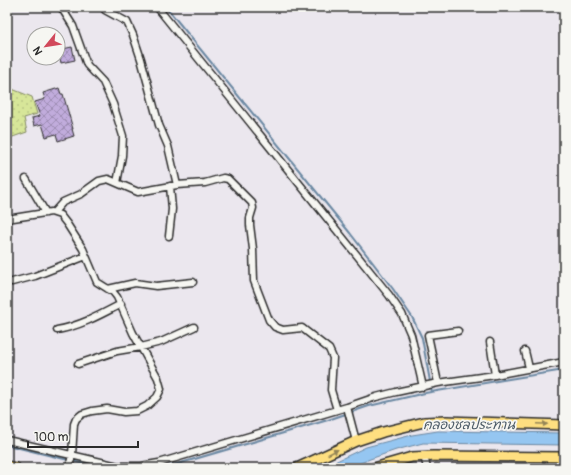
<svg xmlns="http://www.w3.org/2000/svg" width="571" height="475" font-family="Pangolin,'Playpen Sans Thai',sans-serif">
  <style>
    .green { fill: url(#green-dots); stroke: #818862 }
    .water { fill: #95c6f1; stroke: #6b88a2 }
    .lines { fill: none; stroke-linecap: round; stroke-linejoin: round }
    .stream { stroke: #6b88a2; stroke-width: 2 }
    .building { fill: url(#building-cross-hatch); stroke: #2b2b2b }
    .street-casing { stroke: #2b2b2b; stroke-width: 9 }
    .primary-casing { stroke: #2b2b2b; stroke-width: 12 }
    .street { stroke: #f6f6f2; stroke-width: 6 }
    .primary { stroke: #fedf80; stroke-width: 9 }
    .oneway { fill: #948556 }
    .labels { text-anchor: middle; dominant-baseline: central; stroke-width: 3.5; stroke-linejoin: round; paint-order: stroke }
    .water-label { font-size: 13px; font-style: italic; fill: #4b5a66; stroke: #f6f6f2 }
  </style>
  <defs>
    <pattern id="green-dots" width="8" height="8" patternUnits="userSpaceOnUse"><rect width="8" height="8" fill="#d7e699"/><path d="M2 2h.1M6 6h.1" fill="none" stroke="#b9c584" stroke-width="1.8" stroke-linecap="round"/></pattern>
    <pattern id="building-cross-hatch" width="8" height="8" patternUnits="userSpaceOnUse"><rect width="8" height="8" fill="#c1acdc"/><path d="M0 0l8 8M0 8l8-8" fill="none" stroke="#9d8cb3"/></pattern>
  </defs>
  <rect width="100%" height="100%" fill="#ebe7ee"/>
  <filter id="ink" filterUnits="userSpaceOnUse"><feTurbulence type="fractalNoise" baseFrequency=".025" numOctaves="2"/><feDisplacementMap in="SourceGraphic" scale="8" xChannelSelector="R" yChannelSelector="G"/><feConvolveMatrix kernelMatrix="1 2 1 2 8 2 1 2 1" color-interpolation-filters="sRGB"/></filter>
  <g filter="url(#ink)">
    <path class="green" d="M7 87 32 97 37 114 24 118 27 132 7 139Z"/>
    <path class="water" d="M438 431 564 433V445L423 443 396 450 370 459 349 468H322L366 447 412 435Z"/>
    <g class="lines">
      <path class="stream" d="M166 7 350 233 393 289 412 317 422 338 432 392
        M7 445 101 468
        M164 468 328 420 369 406 425 393 564 370"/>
    </g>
    <path class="building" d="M72 47 75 60 61 63 58 50Z
      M59 88 61 94H63L73 129H72L74 136 58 141 56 134 46 137 42 124 34 126 32 118 40 116 35 102 45 99 43 93Z"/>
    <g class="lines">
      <g class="street-casing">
        <path id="street" d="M61 7 73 26 87 65 103 82 113 104 123 136 122 156 117 183
          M157 7 389 295 402 314 411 335 423 387
          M105 10 127 22 133 35 141 59 159 125 168 146 177 185
          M26 179 46 213
          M54 212 63 202 81 194 99 181 108 179 138 192 177 185 205 183 223 178 228 179 252 203 253 208 250 218V225L253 249 254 281 269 320 275 327 283 330 302 328 329 349 333 358 331 390 337 410
          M7 219 51 212 60 215 67 224 83 249 97 282 113 292 117 297 133 333 158 378 161 389 157 397 147 406 137 411 124 412 107 409 92 411 82 414 76 419 74 424 72 455 69 468
          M169 236 172 209 170 186
          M12 282 35 276 86 256
          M108 289 135 283 156 286 193 282
          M57 330C80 326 100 315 121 304
          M490 342 495 375
          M525 351 529 368
          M78 364 117 351 141 347 161 342 194 327
          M438 383 428 335 458 331
          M347 407 356 441
          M7 440 118 466H141L159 463 347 407 376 397 396 392 438 383 495 375 564 362
          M424 456 427 468"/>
      </g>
      <g class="primary-casing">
        <path id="primary" d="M7 466 16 468
          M297 468 356 441 383 432 424 422 446 421 564 425
          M374 468 412 457 433 456 564 457"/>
      </g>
      <use href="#street" class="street"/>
      <use href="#primary" class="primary"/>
    </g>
    <defs><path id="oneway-solid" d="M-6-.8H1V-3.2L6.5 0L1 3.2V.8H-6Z"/></defs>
    <g class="oneway">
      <use href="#oneway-solid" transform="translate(542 424) rotate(2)"/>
      <use href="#oneway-solid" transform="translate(333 452) rotate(-27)"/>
    </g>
  </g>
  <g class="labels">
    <g class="water-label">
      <text x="469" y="425">คลองชลประทาน</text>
    </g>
  </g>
  <rect width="571" height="475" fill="none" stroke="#f6f6f2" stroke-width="24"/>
  <rect x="12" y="12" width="547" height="451" fill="none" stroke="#2b2b2b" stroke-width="1.5" filter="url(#ink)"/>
  <g transform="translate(46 46) rotate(240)"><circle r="19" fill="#f6f6f2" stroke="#a5a5a2"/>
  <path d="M0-3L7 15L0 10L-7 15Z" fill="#d1495b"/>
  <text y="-6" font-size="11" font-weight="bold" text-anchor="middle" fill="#2b2b2b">N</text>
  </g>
  <path d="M28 441v6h110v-6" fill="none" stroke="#2b2b2b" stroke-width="2"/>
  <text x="34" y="441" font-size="12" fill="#2b2b2b" stroke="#f6f6f2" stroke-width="3" paint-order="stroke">100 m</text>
</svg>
